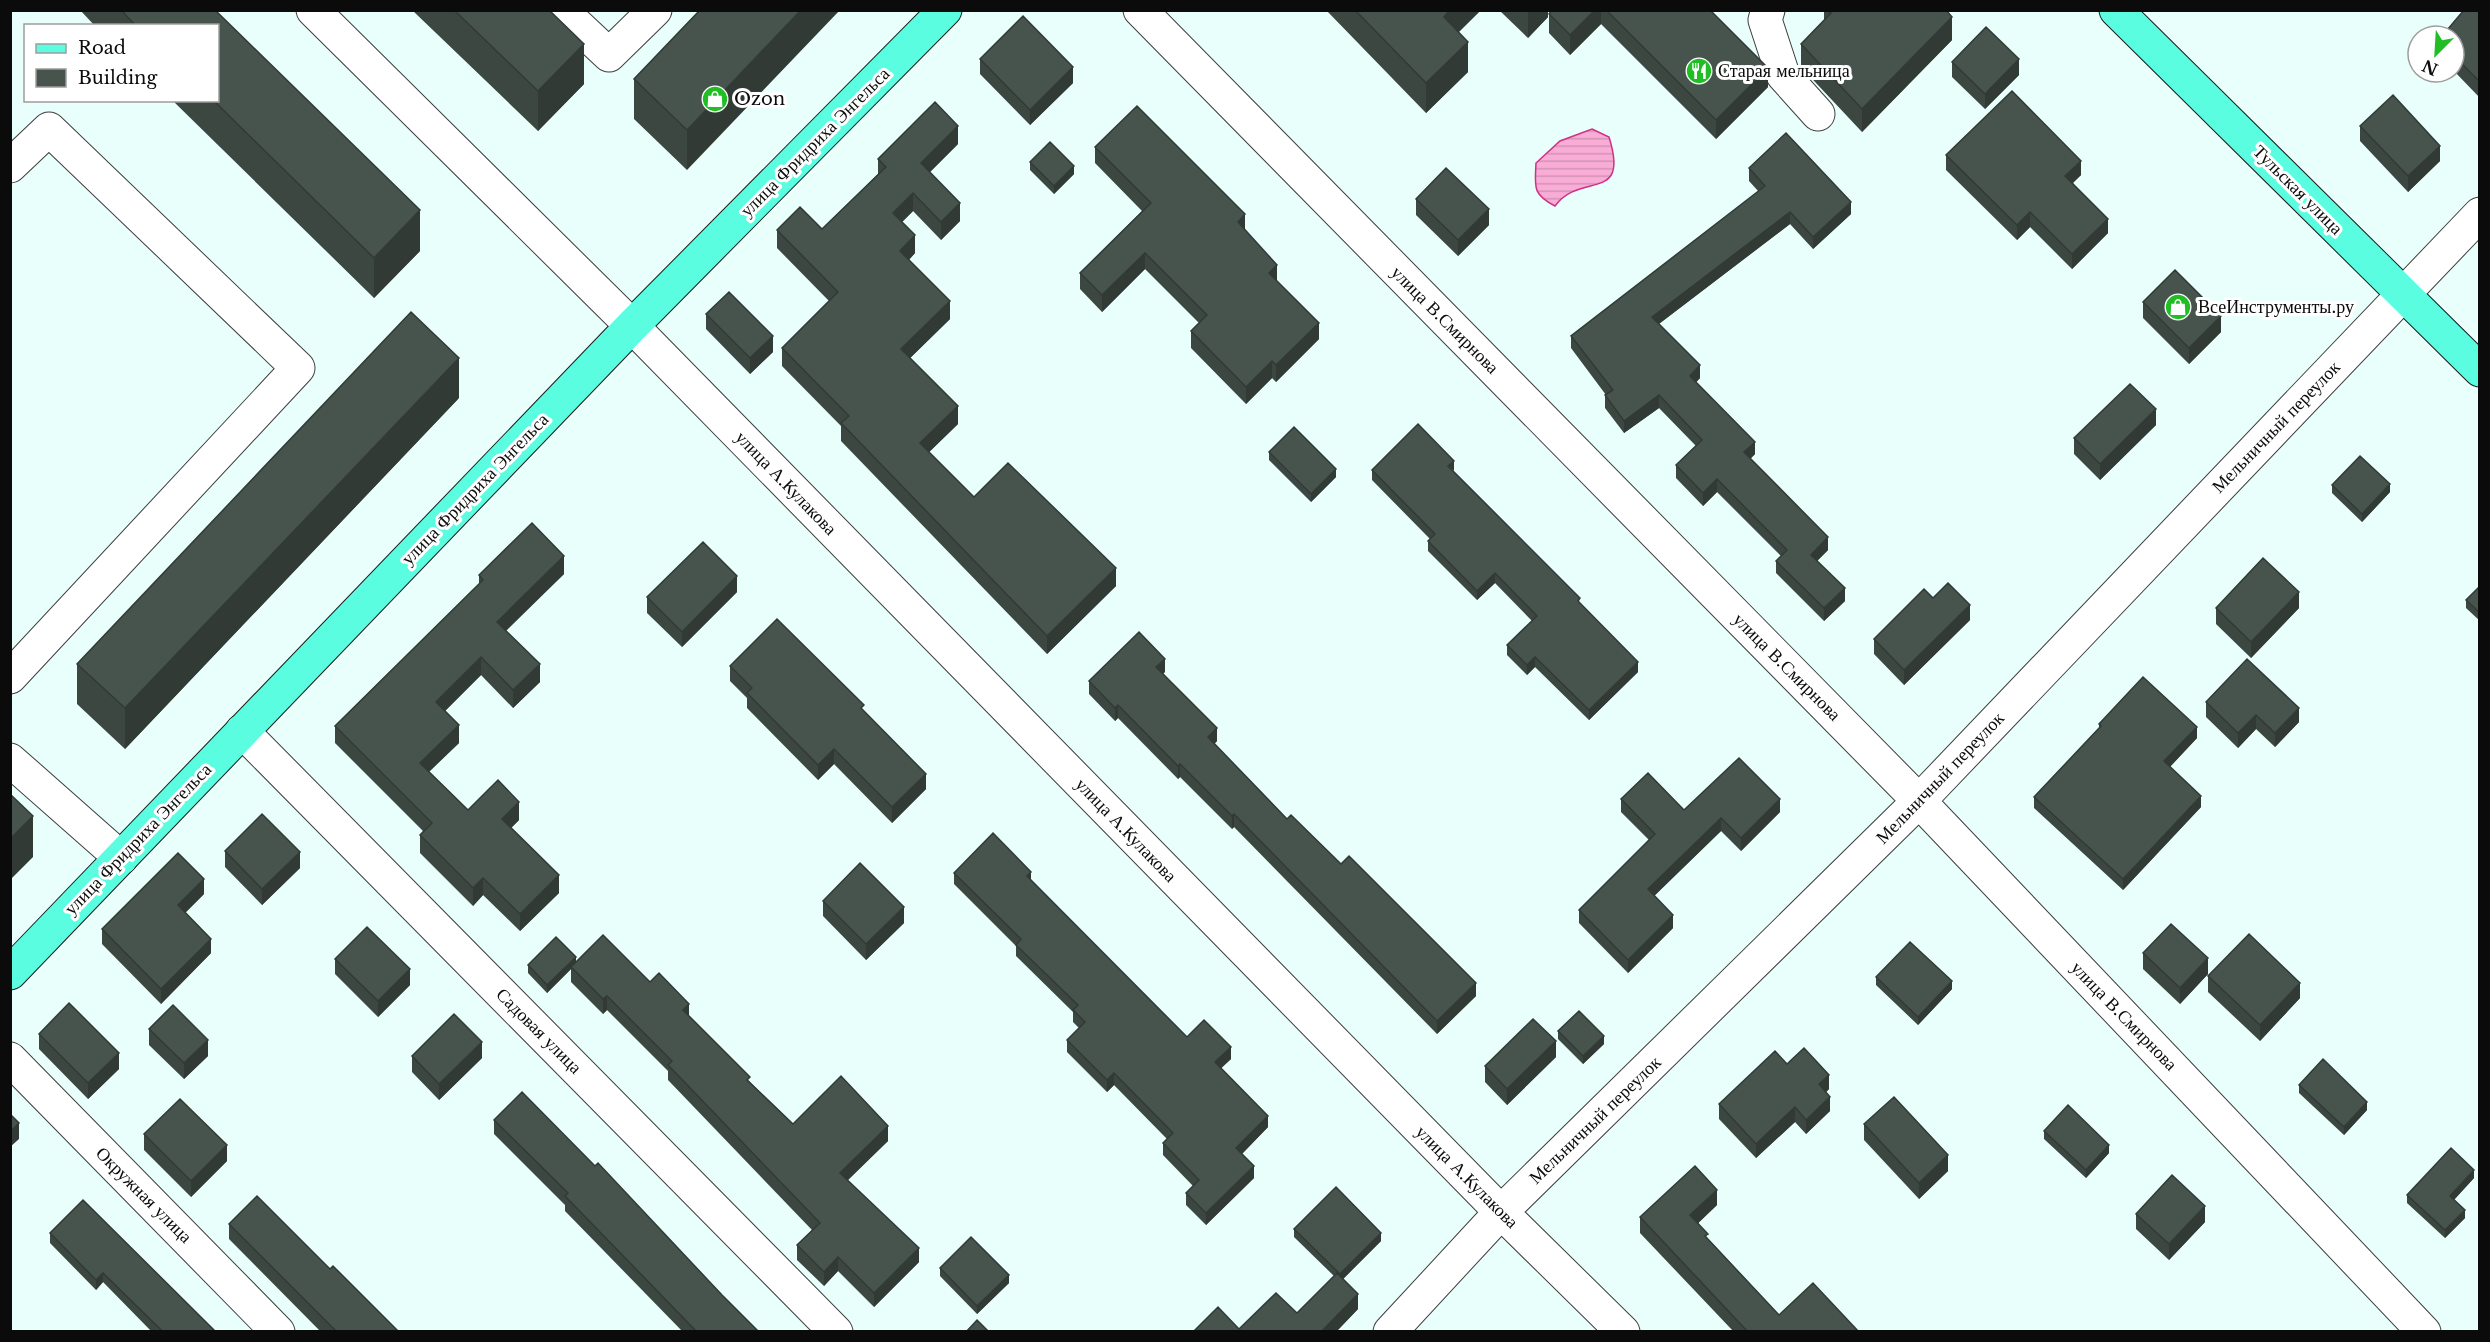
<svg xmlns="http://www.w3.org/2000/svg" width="2490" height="1342" font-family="'Libre Baskerville',serif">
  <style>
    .water { fill: url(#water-rules); stroke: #d13185; stroke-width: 1.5 }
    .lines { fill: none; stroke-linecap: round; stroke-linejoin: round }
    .minor-casing { stroke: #3e3e3e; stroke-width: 35 }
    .major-casing { stroke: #1c1c1c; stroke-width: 35 }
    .minor { stroke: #fff; stroke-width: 33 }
    .major { stroke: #5bfde1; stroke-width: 33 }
    .wall { fill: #3d4742 }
    .shaded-wall { fill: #323a36 }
    .building { fill: #47534d; stroke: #323a36; stroke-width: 1.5 }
    .labels { text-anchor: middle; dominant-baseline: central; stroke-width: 6; stroke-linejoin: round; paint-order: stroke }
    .poi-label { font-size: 18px; fill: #0b0b0b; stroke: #fff; text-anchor: start }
    .street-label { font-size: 18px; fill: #0b0b0b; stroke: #fff }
  </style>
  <defs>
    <pattern id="water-rules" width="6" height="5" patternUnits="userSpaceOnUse" patternTransform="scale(1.5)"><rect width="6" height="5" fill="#f8acd6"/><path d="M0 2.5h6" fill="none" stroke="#d393b6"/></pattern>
  </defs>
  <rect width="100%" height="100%" fill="#e8fffc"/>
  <path class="water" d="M1592 129 1609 137C1630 204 1580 171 1555 206 1532 194 1535 187 1536 163L1560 141Z"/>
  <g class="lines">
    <g class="minor-casing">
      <path id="minor" d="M313 10 632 326 1501 1212 1623 1332
        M561 10 609 55 655 10
        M1140 10 1919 801 2424 1332
        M1768 10 1765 20 1783 75 1818 114
        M10 166 49 129 298 368 10 677
        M242 731 836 1332
        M10 760 121 858
        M10 1059 278 1332
        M1390 1332 1501 1212 1919 801 2480 214"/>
    </g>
    <g class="major-casing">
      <path id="major" d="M2116 10 2480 370
        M10 973 632 326 945 10"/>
    </g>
    <use href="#minor" class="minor"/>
    <use href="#major" class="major"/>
  </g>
  <path class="wall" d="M80 10H215L420 251 374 298 172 100H218V26H95Z
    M412 10H549L584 84 538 131Z
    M700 10 687 170 634 119V79Z
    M1326 10H1481L1459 32 1468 72 1426 113Z
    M1499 10H1548V17L1528 38Z
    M1552 10H1710L1768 87 1716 139 1601 24 1570 55 1549 33V14Z
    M1824 10H1946L1952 40 1862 132 1801 67V44L1824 20Z
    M2480 10V98L2454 71V36Z
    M980 59 1073 83 1030 125 980 74Z
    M1952 62 2019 75 1985 109 1952 77Z
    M2360 126 2440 161 2408 192 2360 141Z
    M958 144 930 172 960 221 941 240 913 211 902 222 915 253 909 260 950 319 910 358 958 424 929 452 974 497 1116 586 1047 654 841 441V426L782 366V348L829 301 777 248V230L822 229 878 174V159Z
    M1095 147 1245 230 1277 281 1319 339 1276 382 1272 378 1246 404 1191 348V331L1199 323 1145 269 1102 312 1080 289V273L1142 211 1095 163Z
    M1946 155 2081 175 2073 183 2108 233 2072 269 2030 227 2017 240 1946 170Z
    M1030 162 1074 174 1054 194 1030 170Z
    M1749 168 1851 214 1813 249 1790 224 1659 324 1700 378 1696 382 1755 454 1750 459 1828 550 1817 561 1845 601 1824 621 1776 573V561L1781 556 1717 492 1703 506 1676 478V465L1696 446 1659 408 1624 433 1605 408V395H1606L1571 348V336L1759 192 1749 181Z
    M1416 199 1489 225 1458 256 1416 215Z
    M2143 302 2221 332 2189 364 2143 318Z
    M706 314 773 352 750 374 706 329Z
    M459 398 125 749 77 704V664Z
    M2156 425 2100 480 2074 454V438Z
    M1269 452 1336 477 1311 502 1269 460Z
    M1372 470 1453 471 1580 603 1638 672 1589 720 1535 667 1527 675 1507 655V645L1532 621 1495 583 1477 600 1428 551V541L1430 539 1372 480Z
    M2332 485 2390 492 2362 522 2332 493Z
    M564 574 506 631 540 682 513 708 481 675 445 711 459 743 429 772 468 810 519 820 511 828 559 893 520 931 483 895 473 906 420 853V835L423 831 335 743V726L479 584V575Z
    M2480 586V621L2466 608V600Z
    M737 592 682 647 647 613V597Z
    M1933 598 1970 620 1904 685 1874 654V639Z
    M2216 608H2299L2251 658 2216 624Z
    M730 666 864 712 926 789 892 823 834 764 818 780 747 708V698L730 681Z
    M1165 672 1163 673 1217 741 1214 744 1287 819 1341 864 1476 996 1437 1034 1234 827 1232 829 1180 777 1178 779 1118 718 1115 721 1089 694V681Z
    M2206 702 2299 722 2275 747 2256 729 2238 748 2206 717Z
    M2099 724 2197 738 2170 767 2201 807 2123 890 2034 808V797L2099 729Z
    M1621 799 1684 810 1780 812 1741 851 1721 831 1654 896 1673 928 1628 973 1579 923V910L1649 840 1621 812Z
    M225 851 300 868 262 905 225 867Z
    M954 873 1031 881 1187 1037 1231 1059 1221 1068 1268 1127 1242 1154 1254 1178 1206 1225 1186 1205V1193L1193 1186 1163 1155V1143L1167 1139 1114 1085 1107 1092 1067 1052V1040L1079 1028 1073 1022V1012L1016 956V946L954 884Z
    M204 894 185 913 211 953 161 1004 102 944V929Z
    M823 901 904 923 866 960 823 916Z
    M2143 953 2208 974 2180 1004 2143 969Z
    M335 959 410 985 378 1017 335 974Z
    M576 963 650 982 689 1017 750 1082 793 1124 888 1141 847 1180 919 1262 874 1307 838 1271 824 1286 797 1260V1245L812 1230 668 1080V1071L607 1010 603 1014 571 982V969L547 993 528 973V965Z
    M2208 976 2300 998 2260 1041 2208 992Z
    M1876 977 1952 989 1918 1025 1876 985Z
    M149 1029 208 1056 184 1079 149 1045Z
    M1558 1031 1604 1044 1583 1064 1558 1039Z
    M39 1034 119 1069 88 1099 39 1049Z
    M412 1056 482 1058 439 1100 412 1072Z
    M1556 1057 1507 1105 1485 1082V1066Z
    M1787 1064 1829 1089 1826 1092 1830 1111 1806 1134 1795 1122 1756 1158 1719 1119V1104Z
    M2299 1085 2367 1110 2344 1135 2299 1093Z
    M494 1120 722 1295 759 1332H683L565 1211V1205L494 1134Z
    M1864 1124 1948 1171 1919 1199 1864 1140Z
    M2044 1131 2109 1153 2086 1178 2044 1139Z
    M144 1134 227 1161 191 1197 144 1150Z
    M2474 1178 2454 1200 2465 1218 2445 1238 2407 1203V1195Z
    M1717 1205 1698 1223 1708 1239 1779 1315 1859 1332H1734L1640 1233V1217Z
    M2136 1214 2205 1222 2169 1260 2136 1229Z
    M229 1224 399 1332H321L229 1239Z
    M1294 1229 1381 1241 1343 1279 1358 1309 1336 1332H1193L1239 1329 1297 1313 1334 1276 1294 1237Z
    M50 1233 216 1332H152L103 1282 96 1290 50 1243Z
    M940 1268 1009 1283 977 1314 940 1276Z"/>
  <path class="shaded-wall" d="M801 10H840L687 170V130Z
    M1450 10H1481L1444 46V17Z
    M1528 10H1548V17L1528 38Z
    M1595 10H1601V24L1570 55V35Z
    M1952 17V40L1862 132V109Z
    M1468 42V72L1426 113V83Z
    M584 44V84L538 131V91Z
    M2019 59V75L1985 109V94Z
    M1073 67V83L1030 125V110Z
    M1768 68V87L1716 139V120Z
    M958 126V144L921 181V163Z
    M2440 146V161L2408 192V176Z
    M2081 161V175L2065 190V176Z
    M1074 166V174L1054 194V186Z
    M913 193V211L893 231V213Z
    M1851 202V214L1813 249V237Z
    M960 203V221L941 240V222Z
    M1489 209V225L1458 256V240Z
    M420 210V251L374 298V258Z
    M1790 212V224L1652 329V317Z
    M2030 212V227L2017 240V225Z
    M1245 214V231L1238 222Z
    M2108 219V233L2072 269V254Z
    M915 235V253L900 269V251Z
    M1145 253V269L1102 312V295Z
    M1277 265V282L1269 273Z
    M950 301V319L901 367V349Z
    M2221 316V332L2189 364V348Z
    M1319 323V339L1276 382V365Z
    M773 336V352L750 374V358Z
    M459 358V398L125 749V708Z
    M1272 361V378L1246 404V387Z
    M1700 365V378L1690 389V376Z
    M1659 395V408L1624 433V421Z
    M958 406V424L920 461V443Z
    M2156 409V425L2100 480V464Z
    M1755 442V454L1744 465V452Z
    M1454 461V471L1448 466Z
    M1336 469V477L1311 502V494Z
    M1717 479V492L1703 506V493Z
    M2390 484V492L2362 522V514Z
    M1828 537V550L1811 567V555Z
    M564 556V574L497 639V622Z
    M1116 568V586L1047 654V636Z
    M1495 573V583L1477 600V591Z
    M737 576V592L682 647V632Z
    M1845 588V601L1824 621V608Z
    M2299 592V608L2251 658V642Z
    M1970 605V620L1904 685V670Z
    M481 657V675L436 720V702Z
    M1535 657V667L1527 675V665Z
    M1165 659V672L1156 680V667Z
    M1638 662V672L1589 720V710Z
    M540 664V682L513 708V690Z
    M1118 705V718L1115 721V708Z
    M2299 708V722L2275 747V733Z
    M2256 715V729L2238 748V733Z
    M459 725V743L420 780V763Z
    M2197 727V738L2164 773V761Z
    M1217 728V741L1208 750V737Z
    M834 749V764L818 780V765Z
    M1180 764V777L1178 779V766Z
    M926 774V789L892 823V807Z
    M2201 796V807L2123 890V879Z
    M1780 799V812L1741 851V838Z
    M519 802V820L502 837V819Z
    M1234 814V827L1232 829V816Z
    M33 816V857L10 880V839Z
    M1721 818V831L1648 902V889Z
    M300 852V868L262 905V889Z
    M1031 872V883L1027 876Z
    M559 875V893L520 931V914Z
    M483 878V895L473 906V888Z
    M204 879V894L178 920V905Z
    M904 907V923L866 960V944Z
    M1673 915V928L1628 973V960Z
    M211 939V953L161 1004V989Z
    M576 957V965L571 967V969L547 993V985Z
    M2208 958V974L2180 1004V988Z
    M410 969V985L378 1017V1001Z
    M1952 981V989L1918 1025V1017Z
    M1476 983V996L1437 1034V1021Z
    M2300 983V998L2260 1041V1025Z
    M607 996V1010L603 1014V999Z
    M689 1004V1018L683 1010Z
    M1604 1036V1044L1583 1064V1056Z
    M208 1040V1056L184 1079V1063Z
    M1556 1041V1057L1507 1105V1089Z
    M482 1042V1058L439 1100V1084Z
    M1231 1047V1059L1215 1074V1062Z
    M119 1053V1069L88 1099V1083Z
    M1114 1073V1085L1107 1092V1080Z
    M1829 1075V1089L1819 1099V1084Z
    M1830 1097V1111L1806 1134V1120Z
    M2367 1102V1110L2344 1135V1127Z
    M1795 1107V1122L1756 1158V1144Z
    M1268 1116V1127L1236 1160V1148Z
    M19 1123V1139L10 1147V1132Z
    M888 1126V1141L840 1188V1173Z
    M227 1145V1161L191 1197V1181Z
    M2109 1145V1153L2086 1178V1170Z
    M1948 1155V1171L1919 1199V1183Z
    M1254 1166V1178L1206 1225V1213Z
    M2474 1170V1178L2450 1204V1196Z
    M1717 1190V1205L1690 1231V1215Z
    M2205 1206V1222L2169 1260V1244Z
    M2465 1210V1218L2445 1238V1230Z
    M1381 1233V1241L1340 1282V1274Z
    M919 1248V1262L874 1307V1293Z
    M838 1257V1271L824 1286V1272Z
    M103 1273V1282L96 1290V1280Z
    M1009 1275V1283L977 1314V1306Z
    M1358 1294V1309L1336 1332H1321Z"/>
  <path class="building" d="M121 10H215L420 210 374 258 213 100H218V26H136Z
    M454 10H549L584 44 538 91Z
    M700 10H801L687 130 634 79Z
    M1355 10H1450L1444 17 1468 42 1426 83Z
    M1552 10H1595L1570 35 1549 14Z
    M1606 10H1710L1768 68 1716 120Z
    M1828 10H1946L1952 17 1862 109 1801 44 1831 13Z
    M2464 10H2480V82L2454 56V36H2442Z
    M1023 16 1073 67 1030 110 980 59Z
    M1986 27 2019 59 1985 94 1952 62Z
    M2012 91 2081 161 2065 176 2108 219 2072 254 2030 212 2017 225 1946 155Z
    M2393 95 2440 146 2408 176 2360 126Z
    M935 102 958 126 921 163 960 203 941 222 913 193 893 213 915 235 900 251 950 301 901 349 958 406 920 443 974 497 1008 463 1116 568 1047 636 841 423 849 416 782 348 838 292 777 230 800 207 822 229 886 167 878 159Z
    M1137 106 1245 214 1238 222 1277 265 1269 273 1319 323 1276 365 1272 361 1246 387 1191 331 1207 315 1145 253 1102 295 1080 273 1151 203 1095 147Z
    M1786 133 1851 202 1813 237 1790 212 1652 317 1700 365 1690 376 1755 442 1744 452 1828 537 1811 555 1845 588 1824 608 1776 561 1787 550 1717 479 1703 493 1676 465 1702 440 1659 395 1624 421 1605 395 1613 390 1571 336 1765 186 1749 168Z
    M1050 142 1074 166 1054 186 1030 162Z
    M1446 168 1489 209 1458 240 1416 199Z
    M2175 270 2221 316 2189 348 2143 302Z
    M729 292 773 336 750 358 706 314Z
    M411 312 459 358 125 708 77 664Z
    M2130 384 2156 409 2100 464 2074 438Z
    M1418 424 1454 461 1448 466 1580 598 1578 601 1638 662 1589 710 1535 657 1527 665 1507 645 1537 616 1495 573 1477 591 1428 541 1435 534 1372 470Z
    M1294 427 1336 469 1311 494 1269 452Z
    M2360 456 2390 484 2362 514 2332 485Z
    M532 523 564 556 497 622 540 664 513 690 481 657 436 702 459 725 420 763 468 810 498 780 519 802 502 819 559 875 520 914 483 878 473 888 420 835 432 823 335 726 483 580 479 575Z
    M703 542 737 576 682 632 647 597Z
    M2263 558 2299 592 2251 642 2216 608Z
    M1948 583 1970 605 1904 670 1874 639 1924 589 1933 598Z
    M2480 586V613L2466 600Z
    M777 619 864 705 861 708 926 774 892 807 834 749 818 765 747 693 752 688 730 666Z
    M1139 632 1165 659 1156 667 1217 728 1208 737 1287 819 1291 815 1341 864 1349 856 1476 983 1437 1021 1234 814 1232 816 1180 764 1178 766 1118 705 1115 708 1089 681Z
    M2247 659 2299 708 2275 733 2256 715 2238 733 2206 702Z
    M2143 677 2197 727 2164 761 2201 796 2123 879 2034 797 2101 726 2099 724Z
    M1739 758 1780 799 1741 838 1721 818 1648 889 1673 915 1628 960 1579 910 1655 834 1621 799 1648 773 1684 810Z
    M10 794 33 816 10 839Z
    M262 814 300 852 262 889 225 851Z
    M993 833 1031 872 1027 876 1187 1037 1204 1020 1231 1047 1215 1062 1268 1116 1236 1148 1254 1166 1206 1213 1186 1193 1199 1180 1163 1143 1173 1133 1114 1073 1107 1080 1067 1040 1085 1022 1073 1010 1078 1005 1016 945 1021 939 954 873Z
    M178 853 204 879 178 905 211 939 161 989 102 929Z
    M860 863 904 907 866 944 823 901Z
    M2171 924 2208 958 2180 988 2143 953Z
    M367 927 410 969 378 1001 335 959Z
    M2249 934 2300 983 2260 1025 2208 976Z
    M603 935 650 982 659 973 689 1004 683 1010 750 1077 747 1080 793 1124 841 1076 888 1126 840 1173 919 1248 874 1293 838 1257 824 1272 797 1245 820 1223 668 1065 672 1061 607 996 603 999 571 967Z
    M556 937 576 957 547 985 528 965Z
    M1910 942 1952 981 1918 1017 1876 977Z
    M69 1003 119 1053 88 1083 39 1034Z
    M173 1005 208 1040 184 1063 149 1029Z
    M1579 1011 1604 1036 1583 1056 1558 1031Z
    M454 1014 482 1042 439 1084 412 1056Z
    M1533 1019 1556 1041 1507 1089 1485 1066Z
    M1804 1048 1829 1075 1819 1084 1830 1097 1806 1120 1795 1107 1756 1144 1719 1104 1775 1051 1787 1064Z
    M2323 1059 2367 1102 2344 1127 2299 1085Z
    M522 1092 595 1166 598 1163 722 1295 759 1332H697L565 1196 568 1193 494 1120Z
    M1894 1097 1948 1155 1919 1183 1864 1124Z
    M180 1099 227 1145 191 1181 144 1134Z
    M2068 1105 2109 1145 2086 1170 2044 1131Z
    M10 1114 19 1123 10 1132Z
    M2451 1148 2474 1170 2450 1196 2465 1210 2445 1230 2407 1195Z
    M1695 1166 1717 1190 1690 1215 1708 1234 1705 1236 1779 1315 1813 1283 1859 1332H1748L1640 1217Z
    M2172 1175 2205 1206 2169 1244 2136 1214Z
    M1336 1187 1381 1233 1340 1274 1294 1229Z
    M257 1196 330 1269 333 1266 399 1332H337L229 1224Z
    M83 1200 216 1332H160L161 1330 103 1273 96 1280 50 1233Z
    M971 1237 1009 1275 977 1306 940 1268Z
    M1337 1273 1358 1294 1321 1332H1193L1218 1307 1239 1329 1276 1293 1297 1313Z
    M977 1320 989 1332H966Z"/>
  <defs>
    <g id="restaurant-disc" transform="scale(1.35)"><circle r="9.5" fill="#20bd24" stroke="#fff"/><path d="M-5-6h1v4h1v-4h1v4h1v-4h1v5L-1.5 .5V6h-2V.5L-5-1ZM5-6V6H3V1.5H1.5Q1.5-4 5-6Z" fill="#fff"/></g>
    <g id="shop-disc" transform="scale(1.35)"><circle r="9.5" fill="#20bd24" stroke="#fff"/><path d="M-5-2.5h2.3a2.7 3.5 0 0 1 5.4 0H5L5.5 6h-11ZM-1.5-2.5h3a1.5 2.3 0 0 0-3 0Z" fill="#fff"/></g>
  </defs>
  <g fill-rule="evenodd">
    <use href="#restaurant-disc" x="1699" y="71"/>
    <use href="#shop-disc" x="715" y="99"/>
    <use href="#shop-disc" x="2178" y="307"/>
  </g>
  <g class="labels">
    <g class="poi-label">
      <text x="1718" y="71">Старая мельница</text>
      <text x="734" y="99">Ozon</text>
      <text x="2198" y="307">ВсеИнструменты.ру</text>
    </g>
    <g class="street-label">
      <text transform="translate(815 142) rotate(-45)">улица Фридриха Энгельса</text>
      <text transform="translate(2298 190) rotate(45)">Тульская улица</text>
      <text transform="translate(1445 320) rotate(45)">улица В.Смирнова</text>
      <text transform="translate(2276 427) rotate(-46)">Мельничный переулок</text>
      <text transform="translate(786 483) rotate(46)">улица А.Кулакова</text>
      <text transform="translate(475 489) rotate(-46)">улица Фридриха Энгельса</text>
      <text transform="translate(1787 667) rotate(45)">улица В.Смирнова</text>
      <text transform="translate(1940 778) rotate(-46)">Мельничный переулок</text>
      <text transform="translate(1126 830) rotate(46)">улица А.Кулакова</text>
      <text transform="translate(138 839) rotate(-46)">улица Фридриха Энгельса</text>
      <text transform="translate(2124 1016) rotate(46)">улица В.Смирнова</text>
      <text transform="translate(539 1031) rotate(45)">Садовая улица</text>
      <text transform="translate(1595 1120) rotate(-44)">Мельничный переулок</text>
      <text transform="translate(1467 1177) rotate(45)">улица А.Кулакова</text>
      <text transform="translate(144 1195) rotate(45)">Окружная улица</text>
    </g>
  </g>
  <rect width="2490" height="1342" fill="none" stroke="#0b0b0b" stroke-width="24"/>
  <rect x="24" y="24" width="195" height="78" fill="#ffffff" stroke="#9d9d9d" stroke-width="1.5"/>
  <rect x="36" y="44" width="30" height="9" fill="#5bfde1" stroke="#9d9d9d" stroke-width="1.5"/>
  <text x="78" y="54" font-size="18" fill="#0b0b0b">Road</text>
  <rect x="36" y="69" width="30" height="18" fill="#47534d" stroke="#9d9d9d" stroke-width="1.5"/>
  <text x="78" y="84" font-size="18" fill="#0b0b0b">Building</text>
  <g transform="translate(2436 54) rotate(204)"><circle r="28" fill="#ffffff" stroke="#9d9d9d" stroke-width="1.5"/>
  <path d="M0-4.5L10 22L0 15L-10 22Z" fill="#20bd24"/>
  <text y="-9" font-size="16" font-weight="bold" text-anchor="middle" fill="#0b0b0b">N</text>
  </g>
</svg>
